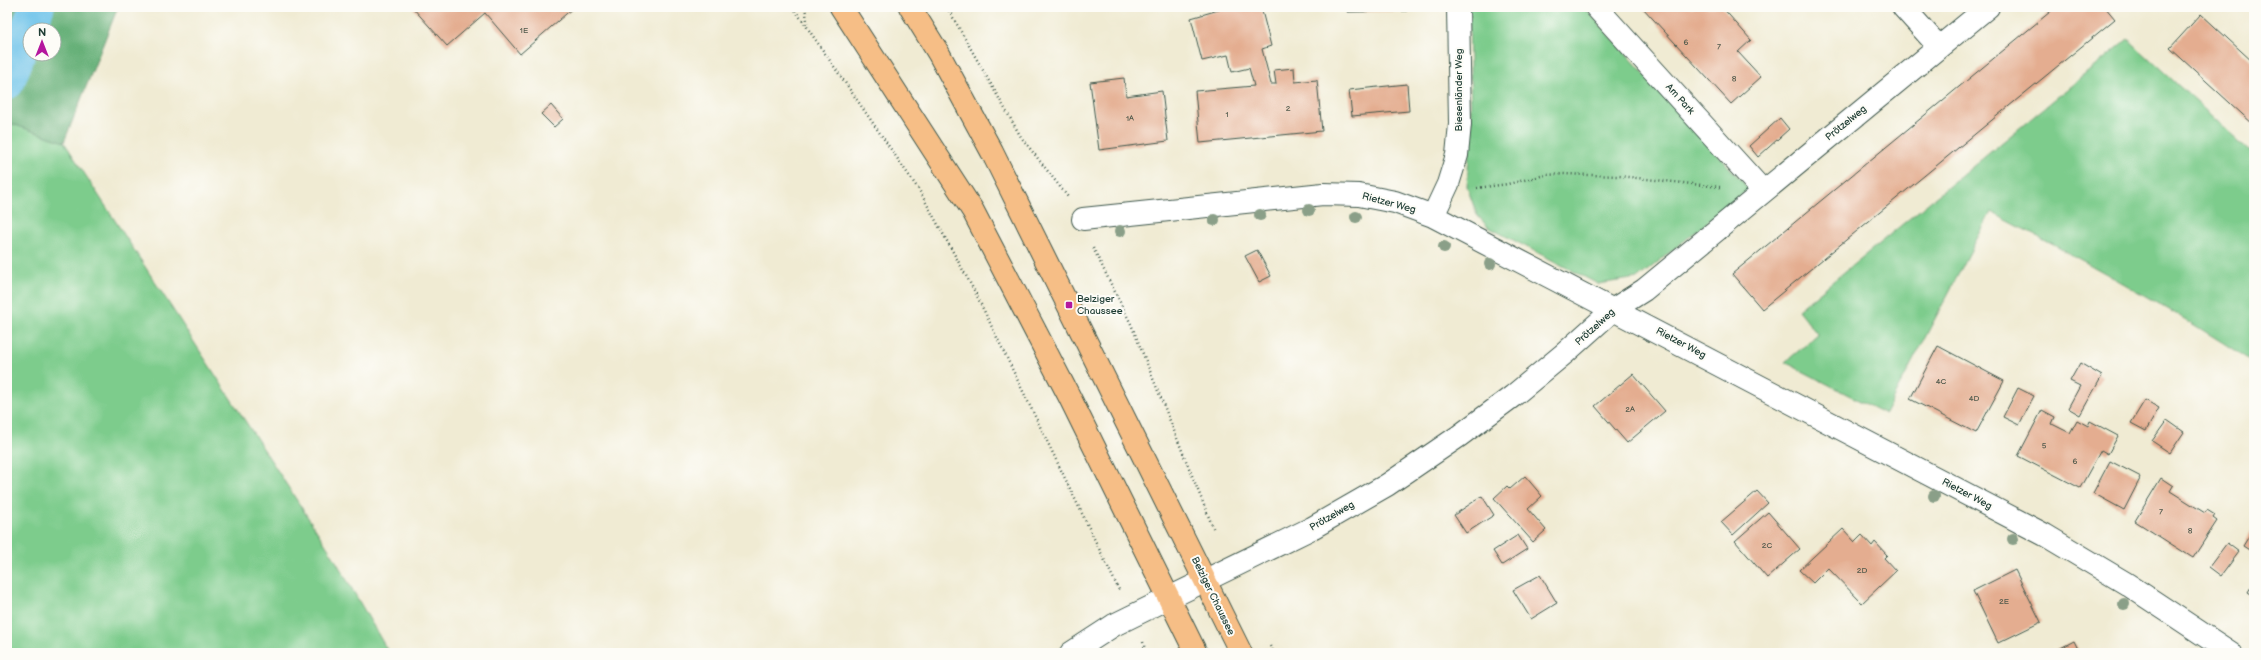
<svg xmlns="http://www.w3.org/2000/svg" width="2261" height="660" font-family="'Balsamiq Sans',sans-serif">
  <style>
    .green { fill: #7dcc8c; stroke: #4e8460 }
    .forest { fill: #66b078; stroke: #427656; fill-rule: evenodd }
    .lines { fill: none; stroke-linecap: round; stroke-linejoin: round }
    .canal { stroke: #6dc3ea; stroke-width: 35 }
    .building { fill: #e4ad90 }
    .minor-casing { stroke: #3e574c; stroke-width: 24 }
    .major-casing { stroke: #3e574c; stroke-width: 24 }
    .path { stroke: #3e574c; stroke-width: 2.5; stroke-dasharray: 1 3; stroke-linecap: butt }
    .minor { stroke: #fff; stroke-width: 22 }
    .major { stroke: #f6be86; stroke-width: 22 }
    .tree { fill: #8a9f88 }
    .poi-dot { fill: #b5179e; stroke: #fdfcf7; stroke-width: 1.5 }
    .labels { text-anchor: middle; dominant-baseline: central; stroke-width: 4; stroke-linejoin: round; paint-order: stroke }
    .number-label { font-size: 8px; fill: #50594b }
    .street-label { font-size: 10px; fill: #1f3d34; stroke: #fdfcf7 }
    .poi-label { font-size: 10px; fill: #1f3d34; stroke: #fdfcf7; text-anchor: start }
  </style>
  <rect width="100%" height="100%" fill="#fdfcf7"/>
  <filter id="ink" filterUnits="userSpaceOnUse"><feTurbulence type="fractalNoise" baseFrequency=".025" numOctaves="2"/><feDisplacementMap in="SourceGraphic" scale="8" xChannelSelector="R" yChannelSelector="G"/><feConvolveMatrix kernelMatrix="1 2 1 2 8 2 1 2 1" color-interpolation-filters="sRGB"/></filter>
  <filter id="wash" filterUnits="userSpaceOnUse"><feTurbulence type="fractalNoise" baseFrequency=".012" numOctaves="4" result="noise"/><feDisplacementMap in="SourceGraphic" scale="16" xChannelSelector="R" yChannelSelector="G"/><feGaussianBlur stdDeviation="0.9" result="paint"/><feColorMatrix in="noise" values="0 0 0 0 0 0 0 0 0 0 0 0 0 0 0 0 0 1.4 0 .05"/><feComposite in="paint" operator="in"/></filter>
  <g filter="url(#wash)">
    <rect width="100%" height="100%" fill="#f0ebd3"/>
    <path class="green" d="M7 7H16L7 32Z
      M1469 7H1584L1749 189 1638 278 1598 284 1488 227 1477 215 1467 187 1471 120Z
      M2128 39 2254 155V363C2170 307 2081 259 1991 212L1885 414 1785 362 1818 335 1798 310Z
      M7 122 64 142 333 556 389 653H7Z"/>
    <path class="forest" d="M16 7H118L64 142 7 122V32ZM30 30H54V54H30Z"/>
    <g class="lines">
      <path class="canal" d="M7 82 37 7"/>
    </g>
    <g id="blocks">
      <path class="building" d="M412 7H574L520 54 485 13 447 46Z
        M1229 7H1261L1271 46 1262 49 1271 84H1276L1274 70 1294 68 1295 82 1317 80 1322 131 1200 143 1195 91 1254 86 1249 68 1232 72 1228 55 1202 61 1191 18Z
        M1347 7H1407V11L1347 12Z
        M1642 7H1722L1751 40 1738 52 1761 77 1731 104Z
        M2056 7H2105L2115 19 1762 309 1732 274Z
        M2201 14 2254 63V125L2170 48Z
        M1124 78 1126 96 1162 91 1168 141 1099 150 1090 82Z
        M1407 84 1409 111 1352 116 1349 90Z
        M551 105 563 119 554 127 541 114Z
        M1780 118 1789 129 1758 157 1749 146Z
        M1257 250 1271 276 1259 282 1245 256Z
        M1938 346 2004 381 1976 433 1910 399Z
        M2080 363 2102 376 2080 415 2068 408 2080 386 2070 381Z
        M1633 374 1665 411 1627 443 1595 406Z
        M2018 388 2034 396 2019 425 2003 417Z
        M2145 400 2159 408 2146 431 2131 423Z
        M2042 410 2055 417 2052 424 2070 433 2077 420 2088 426 2090 421 2118 436 2108 454 2101 450 2080 488 2018 456Z
        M2167 420 2184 432 2170 453 2152 441Z
        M2110 461 2141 477 2124 510 2093 493Z
        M1525 476 1542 496 1528 509 1546 530 1533 542 1494 498 1507 486 1510 489Z
        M2161 478 2173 486 2170 491 2205 513 2207 510 2215 515 2213 518 2217 521 2193 558 2135 521Z
        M1757 491 1768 503 1733 535 1721 522Z
        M1482 496 1494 515 1466 533 1454 515Z
        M1768 512 1800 549 1767 578 1735 541Z
        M2254 528V553L2243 546Z
        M1843 529 1855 542 1862 535 1872 546 1875 542 1887 555 1884 558 1896 571 1862 603 1828 568 1813 583 1799 570Z
        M1518 535 1527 549 1502 565 1493 551Z
        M2227 543 2239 552 2221 576 2209 567Z
        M2015 570 2041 622 1998 643 1973 591Z
        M1540 575 1557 603 1531 619 1513 590Z
        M2254 582V596L2248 592Z
        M2074 641 2080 653H2051Z"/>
    </g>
  </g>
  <g filter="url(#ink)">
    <use href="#blocks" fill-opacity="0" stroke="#3e574c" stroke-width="1"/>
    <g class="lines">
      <g class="minor-casing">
        <path id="minor" d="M1596 7 1763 191
          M1903 7 1939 47
          M1433 216 1448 184 1457 155 1460 124 1458 7
          M1083 219 1323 194 1359 195 1395 202 1433 216 2045 535 2127 584 2231 653
          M1071 653 1114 625 1312 528 1387 485 1459 436 1513 396 1565 353 1614 309 1644 290 1988 7"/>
      </g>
      <g class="major-casing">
        <path id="major" d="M841 7 973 211 1069 396 1196 653
          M910 7 939 54 992 152 1241 653"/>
      </g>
      <path class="path" d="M793 7 919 190 975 292 1119 590
        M805 7 808 27
        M947 7 1021 137 1068 197
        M1477 188 1508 184 1545 175 1563 174 1619 176 1720 187
        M1093 248 1131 324 1214 530
        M1143 642 1146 653
        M1270 646 1274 653"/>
      <use href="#minor" class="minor"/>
      <use href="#major" class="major"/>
    </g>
    <g class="tree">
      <circle cx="1309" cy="210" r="6"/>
      <circle cx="1260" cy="215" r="6"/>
      <circle cx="1356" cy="217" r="6"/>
      <circle cx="1214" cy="220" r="6"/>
      <circle cx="1120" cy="231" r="6"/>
      <circle cx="1444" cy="247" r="6"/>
      <circle cx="1490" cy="264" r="6"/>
      <circle cx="1934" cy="496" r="6"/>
      <circle cx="2013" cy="539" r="6"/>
      <circle cx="2124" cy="604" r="6"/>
    </g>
  </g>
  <rect class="poi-dot" x="1065" y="301" width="8" height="8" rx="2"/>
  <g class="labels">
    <g class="number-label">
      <text x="524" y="30">1E</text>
      <text x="1686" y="42">6</text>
      <text x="1719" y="46">7</text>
      <text x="1734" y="78">8</text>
      <text x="1288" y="108">2</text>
      <text x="1227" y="114">1</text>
      <text x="1130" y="118">1A</text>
      <text x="1941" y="381">4C</text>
      <text x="1974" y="398">4D</text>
      <text x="1630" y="409">2A</text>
      <text x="2044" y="445">5</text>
      <text x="2075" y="461">6</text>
      <text x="2161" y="511">7</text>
      <text x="2190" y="530">8</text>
      <text x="1767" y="545">2C</text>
      <text x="1862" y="570">2D</text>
      <text x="2004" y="601">2E</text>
    </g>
    <g class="street-label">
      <text transform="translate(1459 90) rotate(-90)">Biesenländer Weg</text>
      <text transform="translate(1680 99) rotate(48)">Am Park</text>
      <text transform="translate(1846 123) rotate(-39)">Prötzelweg</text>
      <text transform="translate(1389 203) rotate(15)">Rietzer Weg</text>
      <text transform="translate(1595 327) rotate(-42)">Prötzelweg</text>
      <text transform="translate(1681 343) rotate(28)">Rietzer Weg</text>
      <text transform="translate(1967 494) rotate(28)">Rietzer Weg</text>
      <text transform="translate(1332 516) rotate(-30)">Prötzelweg</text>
      <text transform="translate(1213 596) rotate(64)">Belziger Chaussee</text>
    </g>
    <g class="poi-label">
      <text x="1077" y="299">Belziger<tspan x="1077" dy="12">Chaussee</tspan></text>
    </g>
  </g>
  <rect width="2261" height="660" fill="none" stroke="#fdfcf7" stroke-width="24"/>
  <g transform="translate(42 42)"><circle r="19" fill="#fdfcf7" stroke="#a4b0a9"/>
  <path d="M0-3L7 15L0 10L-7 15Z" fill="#b5179e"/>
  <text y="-6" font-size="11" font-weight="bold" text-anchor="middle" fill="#1f3d34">N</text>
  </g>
</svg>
